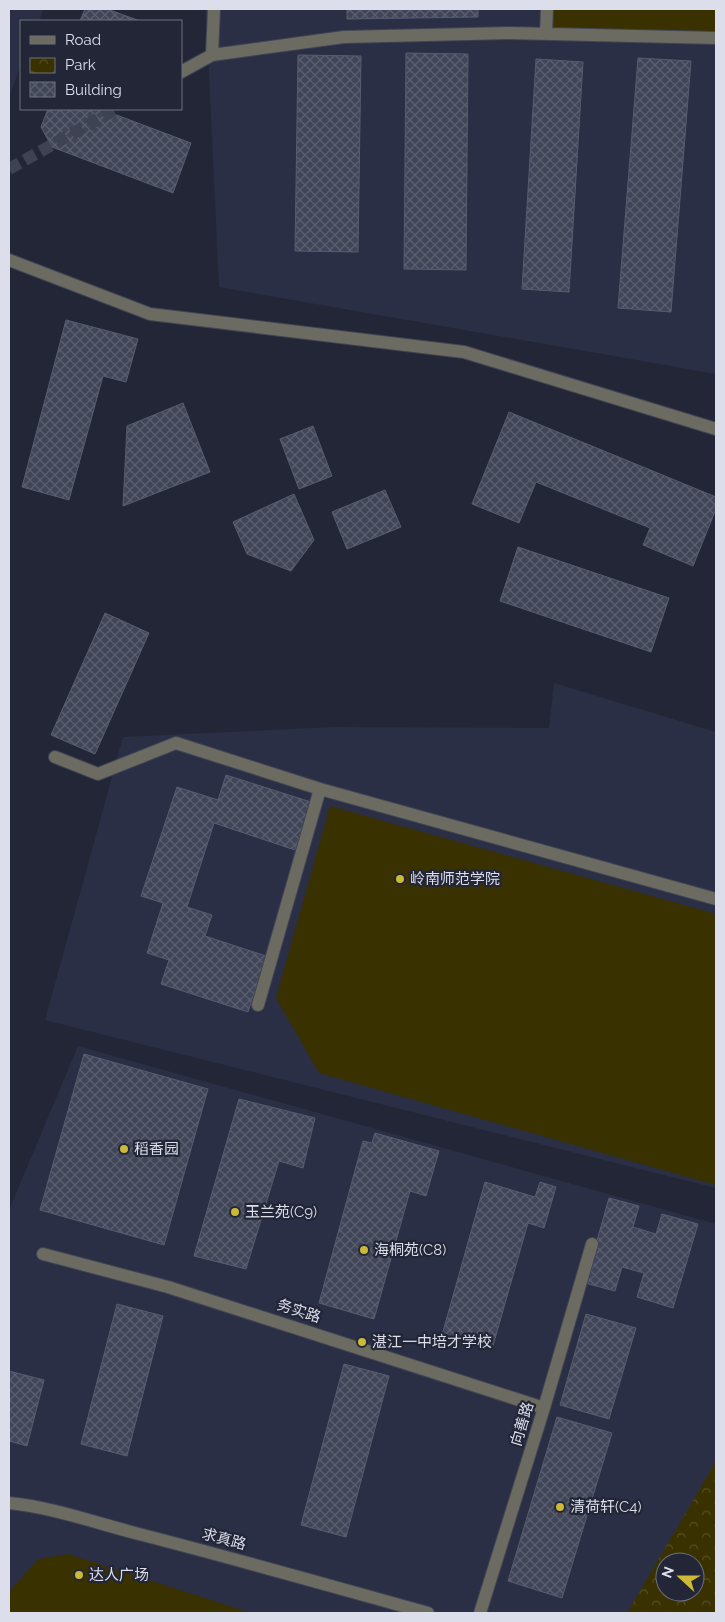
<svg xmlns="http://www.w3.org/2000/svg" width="725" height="1622" font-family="Raleway,'Noto Sans SC',sans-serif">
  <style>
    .built { fill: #2a2f45; fill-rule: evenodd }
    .grass { fill: #393200 }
    .park { fill: url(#park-crowns); fill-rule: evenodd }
    .building { fill: url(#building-cross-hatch); stroke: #575c70 }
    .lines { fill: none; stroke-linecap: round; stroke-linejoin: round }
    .minor-tunnel { stroke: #3e4252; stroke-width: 12; stroke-dasharray: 12 6; stroke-linecap: butt }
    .minor-casing { stroke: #404454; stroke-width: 14 }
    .minor { stroke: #6c6b61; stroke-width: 12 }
    .poi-dot { fill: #cdb938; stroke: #222637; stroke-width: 2 }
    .labels { text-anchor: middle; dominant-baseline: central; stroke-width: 4.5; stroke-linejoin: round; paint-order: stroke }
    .poi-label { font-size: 15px; fill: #dcdfeb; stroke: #222637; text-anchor: start }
    .street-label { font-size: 15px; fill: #dcdfeb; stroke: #222637 }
  </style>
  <defs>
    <pattern id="park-crowns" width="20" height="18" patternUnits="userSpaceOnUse" patternTransform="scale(1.25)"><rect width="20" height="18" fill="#393200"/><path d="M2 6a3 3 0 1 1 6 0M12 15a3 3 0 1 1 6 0" fill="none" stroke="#554f25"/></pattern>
    <pattern id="building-cross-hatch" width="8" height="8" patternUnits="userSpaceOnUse" patternTransform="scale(1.25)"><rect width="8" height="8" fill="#404558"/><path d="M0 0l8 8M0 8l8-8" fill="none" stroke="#5b5f70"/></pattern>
  </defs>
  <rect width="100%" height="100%" fill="#222637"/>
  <path class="built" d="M9 9H44L39 21H21V65L9 97Z
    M206 9H716V374L219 287Z
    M554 683 716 732V1188L45 1020 123 737 334 727 549 728Z
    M78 1046 716 1224V1613H9V1210ZM665 1562H695V1592H665Z"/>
  <path class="grass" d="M547 9H716V38L546 34Z
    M330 806 716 914V1185L319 1073 276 998Z
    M68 1554 251 1613H9V1592L38 1559Z"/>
  <path class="park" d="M716 1461V1613H627ZM665 1562H695V1592H665Z"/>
  <path class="building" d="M85 9H107L140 21H80Z
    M347 9H478V17L347 19Z
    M406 53 468 54 466 270 404 269Z
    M298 55 361 56 358 252 295 251Z
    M638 58 691 61 671 312 618 308Z
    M536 59 583 62 569 292 522 289Z
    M48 109H107L106 111 191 143 173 193 52 147 41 127Z
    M66 320 138 339 126 382 103 376 69 500 22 487Z
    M183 403 210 472 123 506 127 426Z
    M509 412 716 497V509L693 566 643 545 650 528 536 482 519 523 472 504Z
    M313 426 332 476 299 489 280 439Z
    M385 490 401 527 347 549 332 512Z
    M294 494 314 540 291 571 247 554 233 522Z
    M518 547 669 598 651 652 500 601Z
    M105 613 149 633 95 754 51 735Z
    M226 775 311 802 295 850 214 823 187 907 212 915 205 936 266 956 248 1012 161 984 169 960 147 953 163 903 141 896 177 787 218 800Z
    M84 1054 208 1089 164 1245 40 1210Z
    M239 1099 315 1118 303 1168 279 1161 246 1269 194 1256Z
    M375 1133 439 1151 426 1196 410 1191 374 1319 319 1303 363 1141 372 1143Z
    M485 1182 535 1197 540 1182 556 1187 544 1228 528 1223 492 1349 442 1335Z
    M609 1198 639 1206 633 1227 656 1234 662 1214 698 1224 673 1308 637 1297 644 1273 622 1267 615 1291 585 1283Z
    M117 1304 163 1316 127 1456 81 1444Z
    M586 1314 636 1328 609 1419 560 1405Z
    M344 1364 389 1376 346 1537 301 1525Z
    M9 1371 44 1380 27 1446 9 1441Z
    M557 1417 612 1433 562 1598 508 1581Z"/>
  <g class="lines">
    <path class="minor-tunnel" d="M9 169 116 109"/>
    <g class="minor-casing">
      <path id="minor" d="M546 34 547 9
        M212 55 214 9
        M181 72 212 55 344 37 509 33 716 38
        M9 260 150 314 464 352 716 429
        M55 757 98 774 176 743 320 789 716 899
        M258 1005 320 789
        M43 1254 168 1287 544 1408
        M9 1503C51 1507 93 1522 135 1533 233 1558 331 1586 428 1613
        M480 1613 544 1408 592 1244"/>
    </g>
    <use href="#minor" class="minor"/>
  </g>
  <g class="poi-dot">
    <circle cx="400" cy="879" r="5"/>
    <circle cx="124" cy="1149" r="5"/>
    <circle cx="235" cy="1212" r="5"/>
    <circle cx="364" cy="1250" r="5"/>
    <circle cx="362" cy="1342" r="5"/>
    <circle cx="560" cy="1507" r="5"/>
    <circle cx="79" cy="1575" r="5"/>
  </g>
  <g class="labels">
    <g class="poi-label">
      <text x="410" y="879">岭南师范学院</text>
      <text x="134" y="1149">稻香园</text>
      <text x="245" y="1212">玉兰苑(C9)</text>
      <text x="374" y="1250">海桐苑(C8)</text>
      <text x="372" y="1342">湛江一中培才学校</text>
      <text x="570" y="1507">清荷轩(C4)</text>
      <text x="89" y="1575">达人广场</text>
    </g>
    <g class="street-label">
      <text transform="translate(299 1311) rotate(18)">务实路</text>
      <text transform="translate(522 1424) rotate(-73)">向善路</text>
      <text transform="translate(224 1539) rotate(15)">求真路</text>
    </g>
  </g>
  <rect width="725" height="1622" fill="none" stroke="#dcdfeb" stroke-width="20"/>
  <rect x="20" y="20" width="162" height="90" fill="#222637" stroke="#6c707f"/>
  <rect x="30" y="36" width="25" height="8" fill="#6c6b61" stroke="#6c707f"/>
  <text x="65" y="45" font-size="15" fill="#dcdfeb">Road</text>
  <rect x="30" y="58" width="25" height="15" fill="url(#park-crowns)" stroke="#6c707f"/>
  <text x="65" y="70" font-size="15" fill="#dcdfeb">Park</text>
  <rect x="30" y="82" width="25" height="15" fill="url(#building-cross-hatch)" stroke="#6c707f"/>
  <text x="65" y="95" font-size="15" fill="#dcdfeb">Building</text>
  <g transform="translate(680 1577) rotate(291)"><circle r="24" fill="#222637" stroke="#6c707f"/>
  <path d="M0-4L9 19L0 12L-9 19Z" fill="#cdb938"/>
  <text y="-8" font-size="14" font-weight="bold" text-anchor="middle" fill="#dcdfeb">N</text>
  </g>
</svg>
